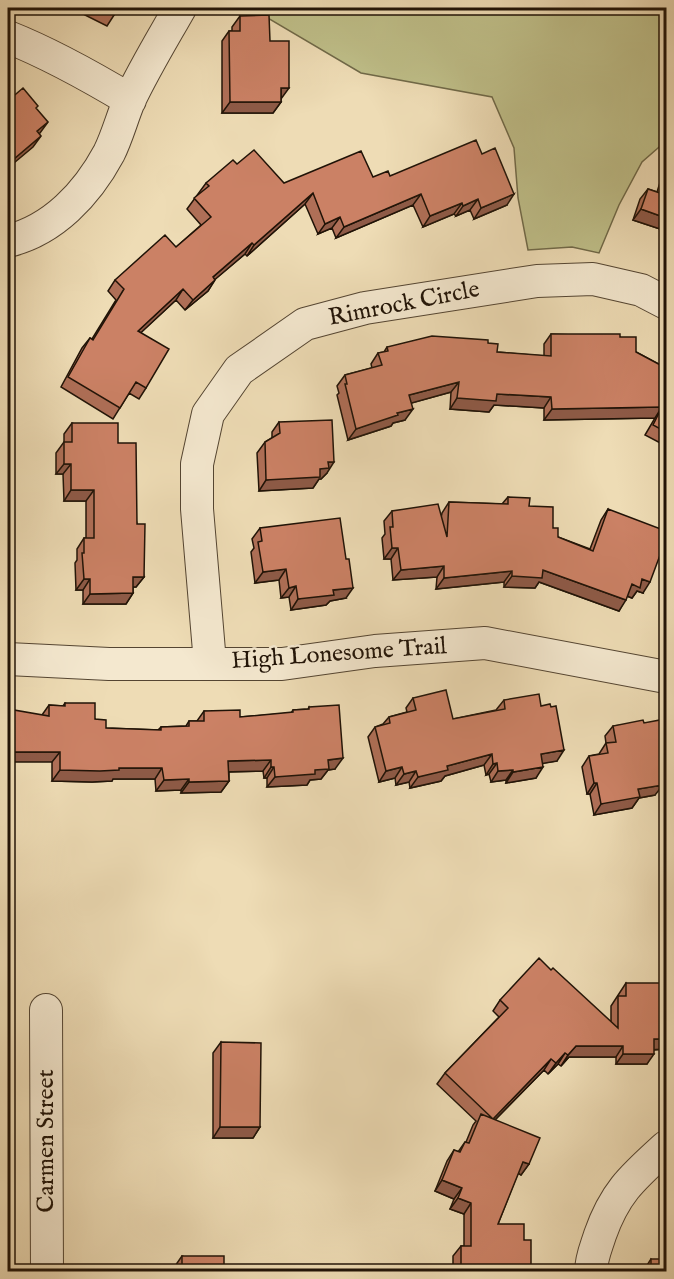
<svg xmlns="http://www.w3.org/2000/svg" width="674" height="1279" font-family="'IM FELL English',serif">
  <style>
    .green { fill: #bfbf89; stroke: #706948; stroke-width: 1.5 }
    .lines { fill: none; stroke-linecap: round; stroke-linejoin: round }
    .minor-casing { stroke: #544532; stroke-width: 34 }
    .minor { stroke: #f4e8cf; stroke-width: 32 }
    .wall { fill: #af6f57; stroke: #201307; stroke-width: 1.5 }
    .shaded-wall { fill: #8e5a47; stroke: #201307; stroke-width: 1.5 }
    .building { fill: #cb8165; stroke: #201307; stroke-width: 1.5 }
    .labels { text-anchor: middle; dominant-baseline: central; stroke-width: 5; stroke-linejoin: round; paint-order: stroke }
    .street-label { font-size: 24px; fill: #201307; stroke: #f4e8cf }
  </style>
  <rect width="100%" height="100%" fill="#eedcb5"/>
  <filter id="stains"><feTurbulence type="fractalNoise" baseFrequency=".00333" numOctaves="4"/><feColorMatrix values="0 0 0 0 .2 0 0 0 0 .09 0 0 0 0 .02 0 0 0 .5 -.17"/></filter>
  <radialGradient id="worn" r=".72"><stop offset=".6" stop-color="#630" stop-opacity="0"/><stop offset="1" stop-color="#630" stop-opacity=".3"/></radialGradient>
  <path class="green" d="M251 8H666V141L642 162 619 205 599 253 572 247 528 250 518 198 514 148 492 97 361 73Z"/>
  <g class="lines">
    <g class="minor-casing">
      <path id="minor" d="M8 37C51 54 90 76 130 100
        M8 241C53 230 87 194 109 153 117 137 122 118 129 101 144 69 163 38 180 8
        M8 659 109 664H282L375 651 485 643 666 677
        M210 663 197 509V464L208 414 239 370 305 324 365 308 537 281 593 279 641 290 666 303
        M46 1010 47 1272
        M591 1272C591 1258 596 1248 600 1235 615 1192 633 1177 666 1147"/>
    </g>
    <use href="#minor" class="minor"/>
  </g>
  <path class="wall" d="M78 8H121L117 13 116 12 107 26 85 15 87 13Z
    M240 16 281 99V102L273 113H222V41L229 31H232V27Z
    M482 154 507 205 474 219 470 210 456 216 454 214 423 227 413 205 336 238 332 228 318 234 305 204 247 256 245 254 215 279 208 291 185 310 176 300 141 332 146 388 139 399 129 393 113 419 61 387 82 348 90 338 92 339 116 300 108 291 115 280 176 247 201 225 187 209 206 183 237 164 284 183 390 176Z
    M666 167V231L633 220 640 199 648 189 657 192 664 170Z
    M551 334 620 337 636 352 666 368V446L645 435 655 418 544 420V408L494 405 489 412 450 409 451 392 411 403 405 420 393 423 391 426 348 440 337 395 339 393 337 386 345 375 372 368 371 364 378 353 384 352 387 347 488 343 497 352 544 356V344Z
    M279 422 327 473 321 479H319L313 488 259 491 257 453 265 442 272 438V432Z
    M72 423 118 443 137 524 144 577 136 587H133V593L126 604H83V590H76L75 563 77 560V549L84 538H86V501H64L63 474H56V453L64 442V434Z
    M508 497 529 506 553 528 558 537 590 549 601 520 608 509 643 593 637 591 632 598 627 596 619 611 539 582 535 588 504 587V582L436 589 437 577 393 580 391 559H384L382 538 385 534 384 521 392 511 441 518 442 513 449 502 502 504Z
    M260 528 346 598 330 601 326 605 291 610 289 597 281 598 279 580 255 583 251 552 254 548 252 539Z
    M413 698 453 719 496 710 504 700 541 706 557 761 543 763 536 778 506 783V780L491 782 489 774 486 775 484 765 445 776 441 781 410 788 409 782 396 785 395 778 379 782 368 737 375 727 383 724 389 717 407 712 406 708Z
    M65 703 95 719 106 728 158 730 161 727 186 726 189 721H197L204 711 240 717 291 713 293 710 308 709 309 707 335 769 328 770 321 779 310 780 307 785 267 787V778H264L263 771 229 772V781L221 792 181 793V790L156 791 155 779H113L112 781 92 782 52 781V762L42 715 49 705 63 706Z
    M644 723 661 774 655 795 639 798 632 808 594 815 590 794H587L582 767 589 756 599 754 606 743 605 736 613 726Z
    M626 983 666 1049 654 1050 647 1064H616V1057H569L561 1066 558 1064 548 1074 544 1070 495 1120 529 1164 521 1175 518 1173 498 1224 524 1240 531 1272H453V1256L461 1246H464V1214L450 1209 454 1199 435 1191 447 1161 454 1150 458 1152 465 1142H466L473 1125 476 1121 437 1084 445 1073 499 1017 493 1011 500 1000 611 1021V1006Z
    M221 1042 260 1127 253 1138H213V1053Z
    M182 1256 224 1272H174L175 1266Z
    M651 1259 666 1272H644V1270Z"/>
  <path class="shaded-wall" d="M281 88H289L281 99Z
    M230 102H281L273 113H222Z
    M48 122 40 133 29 142 37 131Z
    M41 136 33 147 8 168V164Z
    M313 193 305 204 247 256 254 245Z
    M421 194 413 205 336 238 344 227Z
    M514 194 507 205 474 219 481 208Z
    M478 199 470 210 456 216 463 206Z
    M462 203 454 214 423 227 430 216Z
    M641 209 666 218V231L633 220Z
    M340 217 332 228 318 234 325 224Z
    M252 243 245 254 205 288 213 277Z
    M215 280 208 291 185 310 193 300Z
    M183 289 176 300 131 342 138 331Z
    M459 382 451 392 401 406 409 395Z
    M497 394 551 397 544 408 494 405 489 412 450 409 457 398Z
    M662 407 655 418 544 420 552 409Z
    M413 409 405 420 393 423 391 426 348 440 356 429 397 413Z
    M328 462H334L327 473 321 479H319L313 488 259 491 266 480 320 469Z
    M64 464H71L63 474H56Z
    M71 490H94L86 501H64Z
    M392 548H398L391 559H384Z
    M444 566 437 577 393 580 401 570Z
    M286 569 279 580 255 583 263 572Z
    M543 570 626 600 619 611 539 582 535 588 504 587 512 576Z
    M512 571 504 582 436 589 444 578Z
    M133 577H144L136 587H126Z
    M84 579H90L83 590H76Z
    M642 579 650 582 643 593 637 591 632 598 624 595 632 584Z
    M296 586 289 597 281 598 289 588Z
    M353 588 346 598 330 601 326 605 291 610 298 599 333 590Z
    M133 593 126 604H83L90 594Z
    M564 750 557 761 534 765 541 754Z
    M9 752H60L52 762H8Z
    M492 754 484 765 445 776 441 781 410 788 418 777 447 766Z
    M343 758 335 769 328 770 321 779 310 780 307 785 267 787 275 777 328 760Z
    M271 760 263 771 221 772 228 761Z
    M497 763 489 774 486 775 493 764Z
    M666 765V766L660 775V766Z
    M271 767H274L267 778H264Z
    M402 767 395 778 379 782 386 771Z
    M543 767 536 778 506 783 513 772Z
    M119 768H162L155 779H113L112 781 92 782 52 781 60 770Z
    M513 770 506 780 491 782 498 771Z
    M416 771 409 782 396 785 404 774Z
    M189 779 181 790 156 791 164 780Z
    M229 781 221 792 181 793 189 782Z
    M594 783H597L590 794H587Z
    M663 785 655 795 639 798 632 808 594 815 601 804 638 789Z
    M654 1039H666V1049L647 1050Z
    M576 1046H623L616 1057H569L561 1066 568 1055Z
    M565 1053 558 1064 548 1074 556 1063Z
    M623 1054H654L647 1064H616Z
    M551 1059 544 1070 485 1130 493 1119Z
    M220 1127H260L253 1138H213Z
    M523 1162 529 1164 521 1175 516 1172Z
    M442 1180 462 1188 454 1199 435 1191Z
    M458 1198 471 1203 464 1214 450 1209Z"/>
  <path class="building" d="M99 8H118L114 15Z
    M269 15 270 41H289V88H281V102H230L229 31H240V16Z
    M23 88 38 106 36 108 48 122 37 131 41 136 8 164V95L10 99Z
    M476 140 482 154 495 148 514 194 481 208 478 199 463 206 462 203 430 216 421 194 344 227 340 217 325 224 313 193 254 245 252 243 213 277 215 280 193 300 183 289 138 331 169 349 146 388 136 382 120 408 68 377 90 338 93 340 124 289 115 280 165 235 176 247 211 217 194 198 209 186 206 183 233 160 237 164 254 150 284 183 361 151 373 177 388 171 390 176Z
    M666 174V218L641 209 648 189 660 193Z
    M551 334H620V337H636V352L666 368V432L653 425 662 407 552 409 551 397 497 394 496 401 457 398 459 382 409 395 413 409 397 413 398 415 356 429 345 384H347L345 375 382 365 378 353 388 351 387 347 432 336 488 340V343L498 344 497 352 551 356Z
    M332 420 334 462H328L329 468 320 469V477L266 480 265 442 280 433 279 422Z
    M72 423H118V443H136L137 524H145L144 577H133V593L90 594V579H84L82 553H84V538H94V490H71V464H64V442H72Z
    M508 497 530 498 529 506 553 507V528H558V537L593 551 608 509 666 531V539L650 582 642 579 640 588 632 584 626 600 543 570 542 578 512 576V571L444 578V566L401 570 398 548H392L390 527H393L392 511 438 504 447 537 449 502 508 504Z
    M340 518 346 559H349L353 588 333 590 334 595 298 599 296 586 289 588 286 569 263 572 258 542 262 541 260 528Z
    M446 690 453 719 505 709 504 700 539 694 541 706 550 704 551 707 556 706 564 750 541 754 543 767 513 772V770L498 771 497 763 493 764 492 754 447 766 448 770 418 777 416 771 404 774 402 767 386 771 375 727 390 723 389 717 416 710 413 698Z
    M65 703H95V719L106 720V728L161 730V727L189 726V721H204V711L240 710V717L293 712V710L309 709V707L339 705 343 758 328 760 329 769 315 770V774L275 777 274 767H271V760L228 761 229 781 189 782V779L164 780 162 768H119V770L100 771 60 770V752H9L8 762V709L49 716V705L65 706Z
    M643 720 644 723 660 720 666 759V765L660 766 663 785 638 789 640 797 601 804 597 783H594L589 756 608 753 606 743 616 742 613 726Z
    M539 958 551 970 553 968 618 1028V996H626V983H662V987H666V1039H654V1054H623V1046H576L568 1055 565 1053 556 1063 551 1059 493 1119 445 1073 508 1008 500 1000Z
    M221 1042 261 1043 260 1127H220Z
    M481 1114 540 1138 529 1164 523 1162 498 1224H524V1240H531V1272H461V1246H471V1203L458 1198 462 1188 442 1180 454 1150 460 1152 465 1142 469 1143Z
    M182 1256H224V1272H182Z
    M651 1259H666V1272H651Z"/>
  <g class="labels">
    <g class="street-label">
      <text transform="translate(404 304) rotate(-11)">Rimrock Circle</text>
      <text transform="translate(339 654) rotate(-4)">High Lonesome Trail</text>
      <text transform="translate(46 1141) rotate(-90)">Carmen Street</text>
    </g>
  </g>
  <rect width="674" height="1279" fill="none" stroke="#eedcb5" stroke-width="30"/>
  <rect x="9" y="9" width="656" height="1261" fill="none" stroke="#201307" stroke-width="3"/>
  <rect x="15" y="15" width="644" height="1249" fill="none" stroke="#201307" stroke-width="1.5"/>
  <rect width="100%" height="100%" filter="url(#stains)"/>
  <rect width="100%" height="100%" fill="url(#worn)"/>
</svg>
